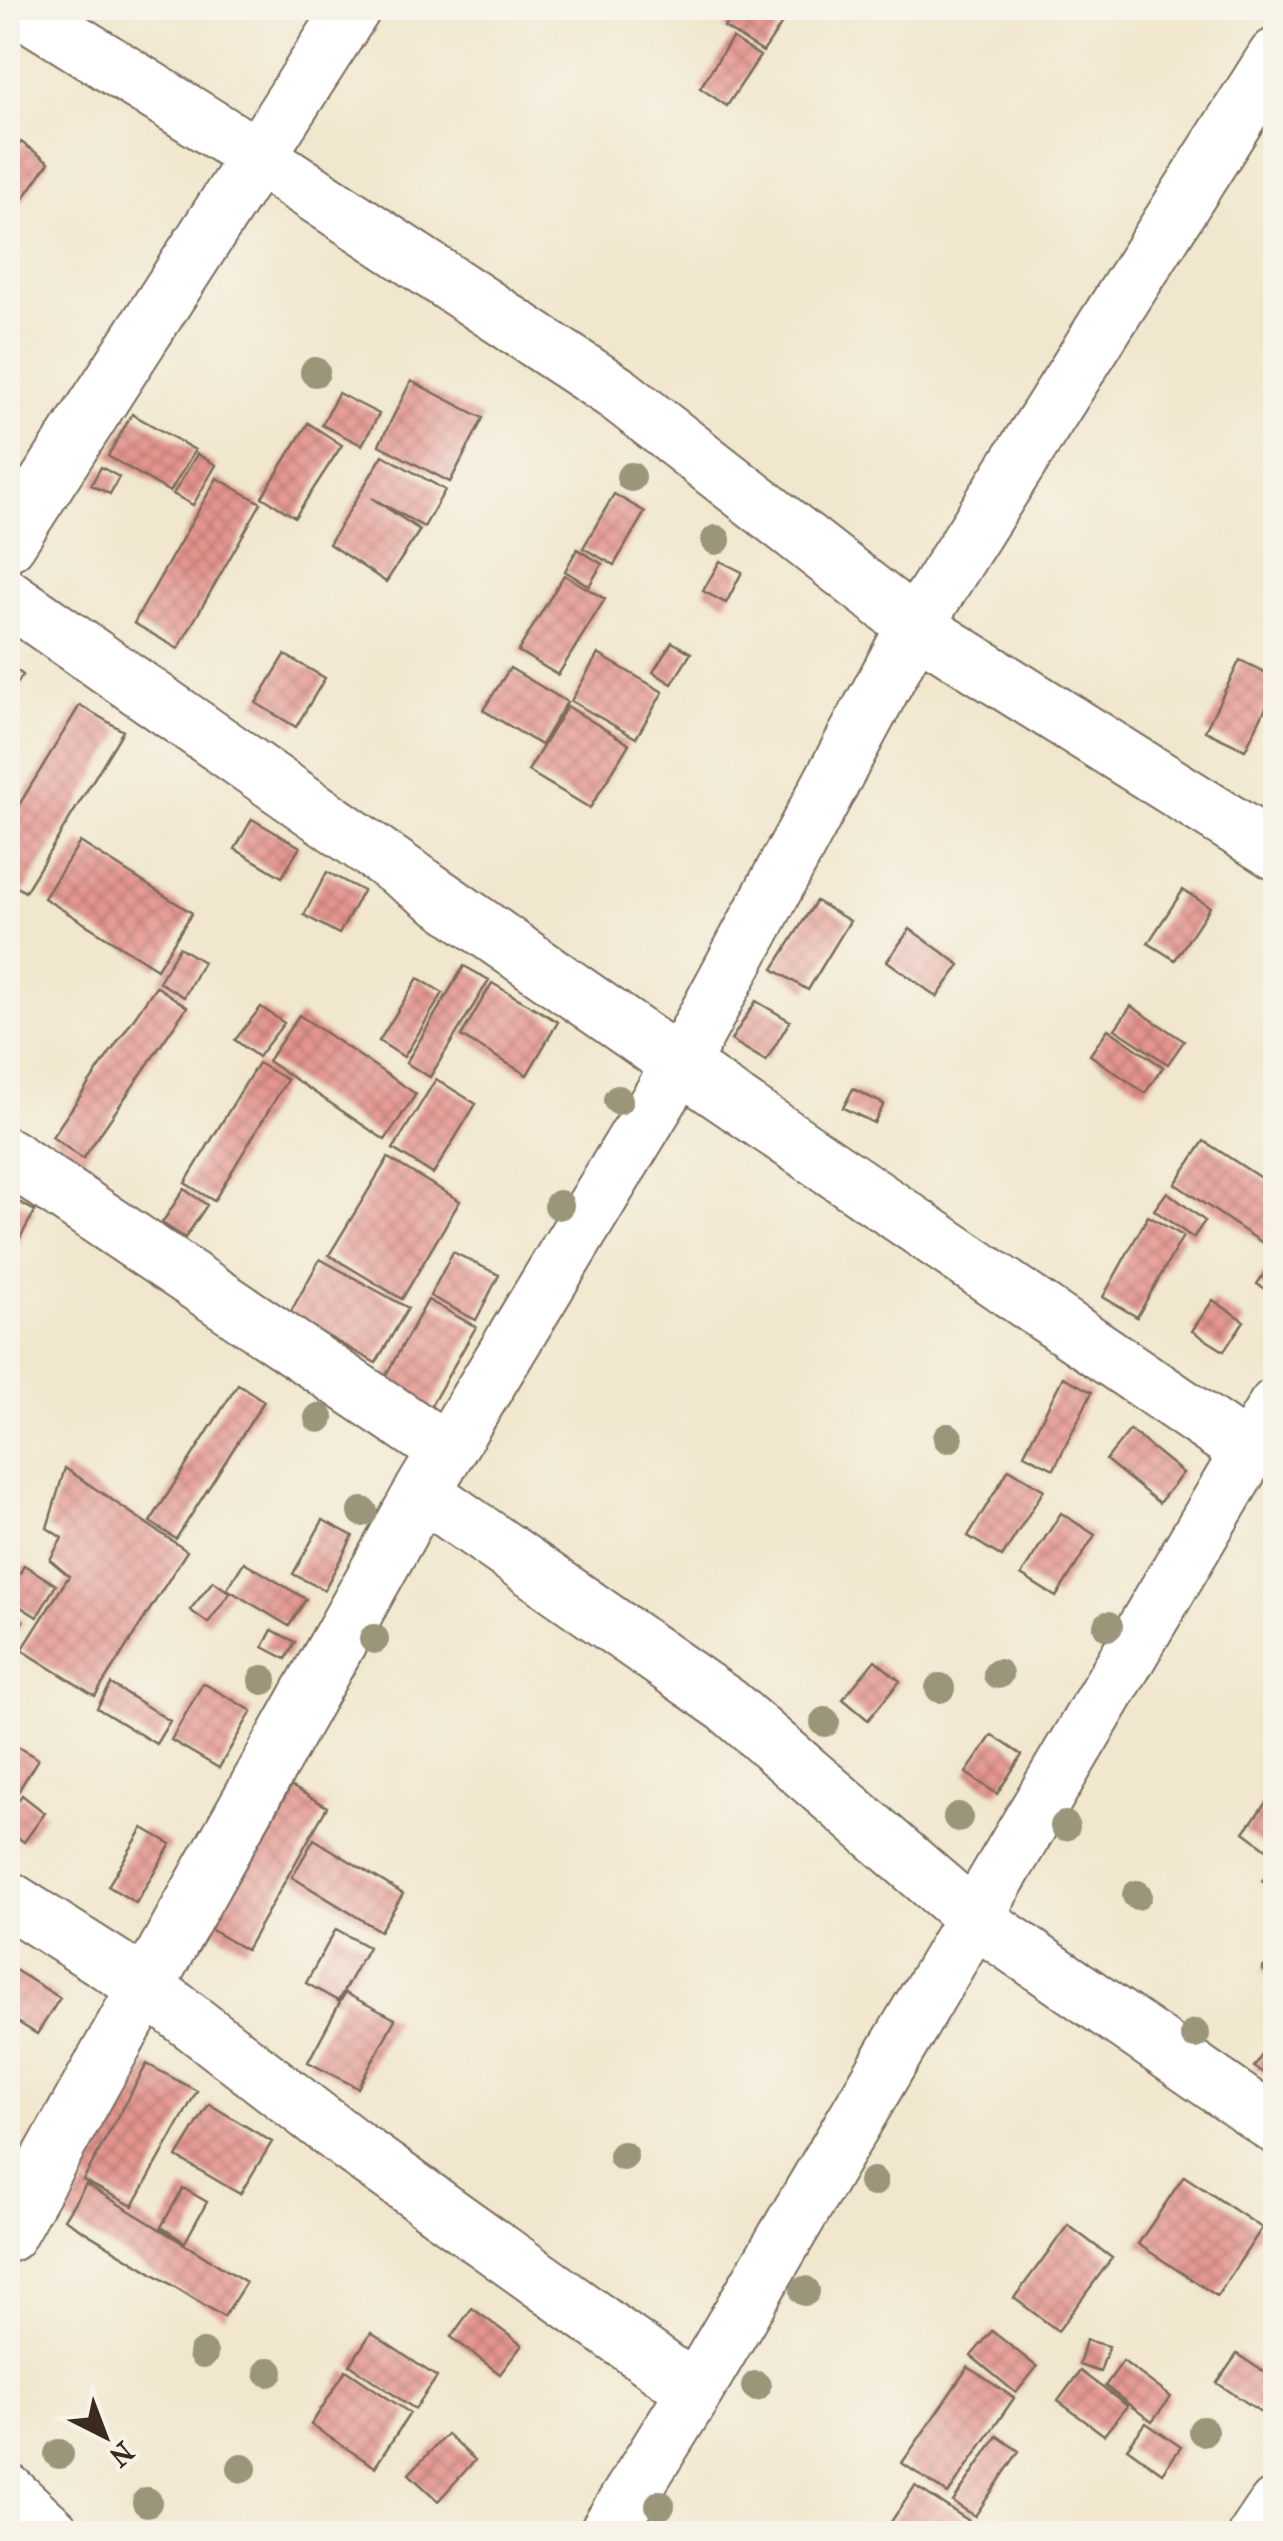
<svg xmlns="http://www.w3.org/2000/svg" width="1283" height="2541" font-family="'IM FELL French Canon',serif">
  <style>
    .building { fill: url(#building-cross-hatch) }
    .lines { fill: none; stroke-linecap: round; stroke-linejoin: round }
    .minor-casing { stroke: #7b6c5c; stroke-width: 59 }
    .minor { stroke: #fff; stroke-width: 55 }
    .tree { fill: #9b9579 }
  </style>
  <defs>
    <pattern id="building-cross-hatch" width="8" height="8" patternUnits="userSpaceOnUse" patternTransform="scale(2.5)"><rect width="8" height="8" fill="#e59590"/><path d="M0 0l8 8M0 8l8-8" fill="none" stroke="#bb7a75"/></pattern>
  </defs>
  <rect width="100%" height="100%" fill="#f7f3e8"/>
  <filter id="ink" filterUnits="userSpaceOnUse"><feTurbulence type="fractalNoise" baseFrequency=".01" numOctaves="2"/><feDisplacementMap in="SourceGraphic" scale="20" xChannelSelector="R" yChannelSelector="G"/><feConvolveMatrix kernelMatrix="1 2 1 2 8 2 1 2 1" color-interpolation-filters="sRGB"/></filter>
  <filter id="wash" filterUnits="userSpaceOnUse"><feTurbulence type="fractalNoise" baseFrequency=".0048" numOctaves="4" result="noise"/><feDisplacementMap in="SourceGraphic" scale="40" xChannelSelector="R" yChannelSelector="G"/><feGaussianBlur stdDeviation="2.25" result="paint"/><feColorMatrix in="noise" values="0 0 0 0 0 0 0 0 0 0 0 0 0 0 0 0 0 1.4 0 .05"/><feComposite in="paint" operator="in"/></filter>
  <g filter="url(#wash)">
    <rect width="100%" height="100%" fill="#f1e7ce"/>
    <g id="blocks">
      <path class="building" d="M737 8H792L763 52 724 27Z
        M732 38 760 56 727 106 700 88Z
        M21 142 49 162 12 215 8 212V161Z
        M411 381 483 418 450 482 379 445Z
        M338 393 379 414 362 445 322 425Z
        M132 414 195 450 170 492 108 456Z
        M308 423 342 445 295 517 262 497Z
        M197 454 216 465 193 505 173 494Z
        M383 455 445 490 424 527 372 498 420 530 386 582 329 544Z
        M101 467 119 477 110 494 91 485Z
        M217 478 261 503 178 649 134 623Z
        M614 494 645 512 614 565 583 548Z
        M577 549 602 564 589 586 565 571Z
        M720 561 742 572 726 603 703 591Z
        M564 575 605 599 558 675 518 651Z
        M672 642 691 653 672 684 653 672Z
        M598 654 663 692 636 738 571 701Z
        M285 655 325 678 296 727 256 703Z
        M1240 660 1276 678V687L1245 750 1205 731Z
        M8 664 23 675 8 697Z
        M510 668 567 702 541 745 483 710Z
        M80 705 123 731 25 892 8 881V823Z
        M567 706 629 744 590 808 528 771Z
        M252 819 300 847 282 877 235 849Z
        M80 842 192 913 157 969 44 898Z
        M327 872 363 891 339 934 304 915Z
        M1183 890 1210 907 1175 960 1148 943Z
        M816 901 850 921 808 990 773 969Z
        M910 929 960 965 937 997 887 961Z
        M179 947 203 962 184 997 159 982Z
        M464 966 489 980 430 1077 406 1063Z
        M418 978 443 993 404 1057 379 1041Z
        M492 983 558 1022 527 1075 461 1036Z
        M156 986 187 1007 83 1159 52 1137Z
        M756 1001 790 1021 766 1061 731 1040Z
        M1131 1006 1184 1041 1168 1064 1115 1029Z
        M261 1007 284 1023 258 1057 235 1040Z
        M299 1015 416 1094 385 1140 268 1061Z
        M1108 1029 1163 1067 1145 1093 1090 1055Z
        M258 1063 287 1080 214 1201 185 1183Z
        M436 1079 476 1104 433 1174 393 1149Z
        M853 1089 884 1104 874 1123 843 1108Z
        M1204 1141 1276 1188V1252L1175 1184Z
        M388 1158 460 1201 402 1299 329 1255Z
        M184 1189 207 1205 185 1238 162 1223Z
        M1167 1192 1205 1221 1193 1238 1154 1210Z
        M8 1196 35 1211 8 1259Z
        M1148 1216 1183 1236 1137 1317 1103 1297Z
        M453 1252 499 1275 476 1320 430 1296Z
        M320 1259 408 1308 376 1363 289 1315Z
        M1273 1261 1276 1263V1297L1257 1284Z
        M428 1300 476 1327 429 1409 382 1382Z
        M1213 1300 1244 1321 1224 1351 1192 1331Z
        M1063 1377 1092 1392 1054 1469 1024 1454Z
        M238 1384 264 1401 176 1539 150 1522Z
        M1130 1430 1183 1473 1159 1503 1106 1460Z
        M65 1468 187 1551 95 1696 22 1650 69 1576 50 1560 62 1538 47 1528Z
        M1009 1469 1044 1490 1002 1557 968 1536Z
        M1061 1513 1095 1535 1056 1597 1021 1575Z
        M323 1520 353 1536 324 1590 293 1574Z
        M244 1562 306 1599 289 1626 227 1589Z
        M24 1565 56 1585 37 1617 8 1599Z
        M213 1581 230 1593 208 1623 190 1610Z
        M8 1611 23 1621 8 1646Z
        M272 1630 295 1642 286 1659 263 1647Z
        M875 1660 900 1681 868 1720 843 1699Z
        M203 1683 252 1711 219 1768 171 1740Z
        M111 1684 170 1721 156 1744 97 1708Z
        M992 1735 1022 1755 997 1794 966 1773Z
        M16 1746 38 1759 8 1808V1761Z
        M291 1786 327 1807 246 1950 210 1929Z
        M22 1795 45 1813 24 1842 8 1830V1814Z
        M1267 1801 1276 1807V1856L1244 1832Z
        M143 1828 171 1844 136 1903 108 1886Z
        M314 1839 403 1894 380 1931 292 1877Z
        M1276 1866V1893L1262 1881Z
        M336 1929 368 1947 338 2001 306 1983Z
        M1276 1953V1981L1262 1969Z
        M12 1968 60 1998 37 2034 8 2016V1976Z
        M345 1993 395 2019 358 2088 308 2062Z
        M1276 2034V2081L1254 2067Z
        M147 2064 197 2091 133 2206 83 2180Z
        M209 2104 272 2142 240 2194 177 2157Z
        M1184 2176 1262 2228 1217 2296 1138 2244Z
        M86 2184 246 2282 224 2317 64 2219Z
        M183 2188 207 2202 185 2242 161 2227Z
        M1068 2225 1112 2258 1058 2331 1014 2298Z
        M472 2308 522 2345 500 2374 451 2337Z
        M992 2331 1037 2367 1016 2393 971 2356Z
        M371 2333 437 2377 415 2409 350 2365Z
        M1086 2340 1109 2346 1100 2372 1079 2365Z
        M1237 2354 1276 2380V2422L1217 2383Z
        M1123 2361 1171 2397 1152 2422 1105 2386Z
        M968 2367 1014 2398 948 2494 902 2463Z
        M346 2370 410 2413 375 2467 311 2425Z
        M1080 2371 1127 2406 1104 2435 1058 2401Z
        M1146 2423 1181 2447 1162 2473 1127 2448Z
        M447 2434 475 2460 438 2501 409 2474Z
        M997 2436 1019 2451 975 2516 953 2502Z
        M915 2486 977 2526 972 2534H883Z"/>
    </g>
  </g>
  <g filter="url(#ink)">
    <use href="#blocks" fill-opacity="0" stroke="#7b6c5c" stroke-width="2.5"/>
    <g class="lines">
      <g class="minor-casing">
        <path id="minor" d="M20 8 255 155 618 394 915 626 1276 852
          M8 543 353 8
          M8 597 680 1065 1247 1451
          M8 1156 447 1451
          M422 1492 727 1705 974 1918 1276 2126
          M8 1899 145 1986 351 2145 695 2391
          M8 2234 422 1492 680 1065 915 626 1276 56
          M8 2492 53 2534
          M606 2534 695 2391 1276 1406
          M1257 2534 1276 2506"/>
      </g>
      <use href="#minor" class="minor"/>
    </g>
    <g class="tree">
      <circle cx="315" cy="372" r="15"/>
      <circle cx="631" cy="477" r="15"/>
      <circle cx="716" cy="540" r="15"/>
      <circle cx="618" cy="1100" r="15"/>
      <circle cx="559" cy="1205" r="15"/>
      <circle cx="319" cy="1418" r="15"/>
      <circle cx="948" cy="1438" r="15"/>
      <circle cx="363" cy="1512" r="15"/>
      <circle cx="1108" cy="1626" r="15"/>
      <circle cx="374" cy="1639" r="15"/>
      <circle cx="998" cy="1674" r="15"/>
      <circle cx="263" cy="1680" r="15"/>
      <circle cx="940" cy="1688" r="15"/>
      <circle cx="825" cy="1722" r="15"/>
      <circle cx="958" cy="1817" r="15"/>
      <circle cx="1065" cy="1826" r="15"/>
      <circle cx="1137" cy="1895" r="15"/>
      <circle cx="1195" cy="2034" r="15"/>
      <circle cx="623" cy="2156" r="15"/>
      <circle cx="873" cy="2182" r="15"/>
      <circle cx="805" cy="2291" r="15"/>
      <circle cx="203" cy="2354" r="15"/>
      <circle cx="269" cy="2372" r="15"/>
      <circle cx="756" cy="2386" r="15"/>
      <circle cx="1203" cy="2431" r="15"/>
      <circle cx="59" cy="2454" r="15"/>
      <circle cx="242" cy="2468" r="15"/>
      <circle cx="147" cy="2502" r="15"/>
      <circle cx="660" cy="2505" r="15"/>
    </g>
  </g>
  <rect width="1283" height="2541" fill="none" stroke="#f7f3e8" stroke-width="40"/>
  <g transform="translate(105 2436) rotate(138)" stroke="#f7f3e8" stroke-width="8" paint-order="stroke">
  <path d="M0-8L18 38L0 25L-18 38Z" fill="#3b2a1e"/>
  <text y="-15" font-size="28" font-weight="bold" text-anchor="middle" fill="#3b2a1e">N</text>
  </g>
</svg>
